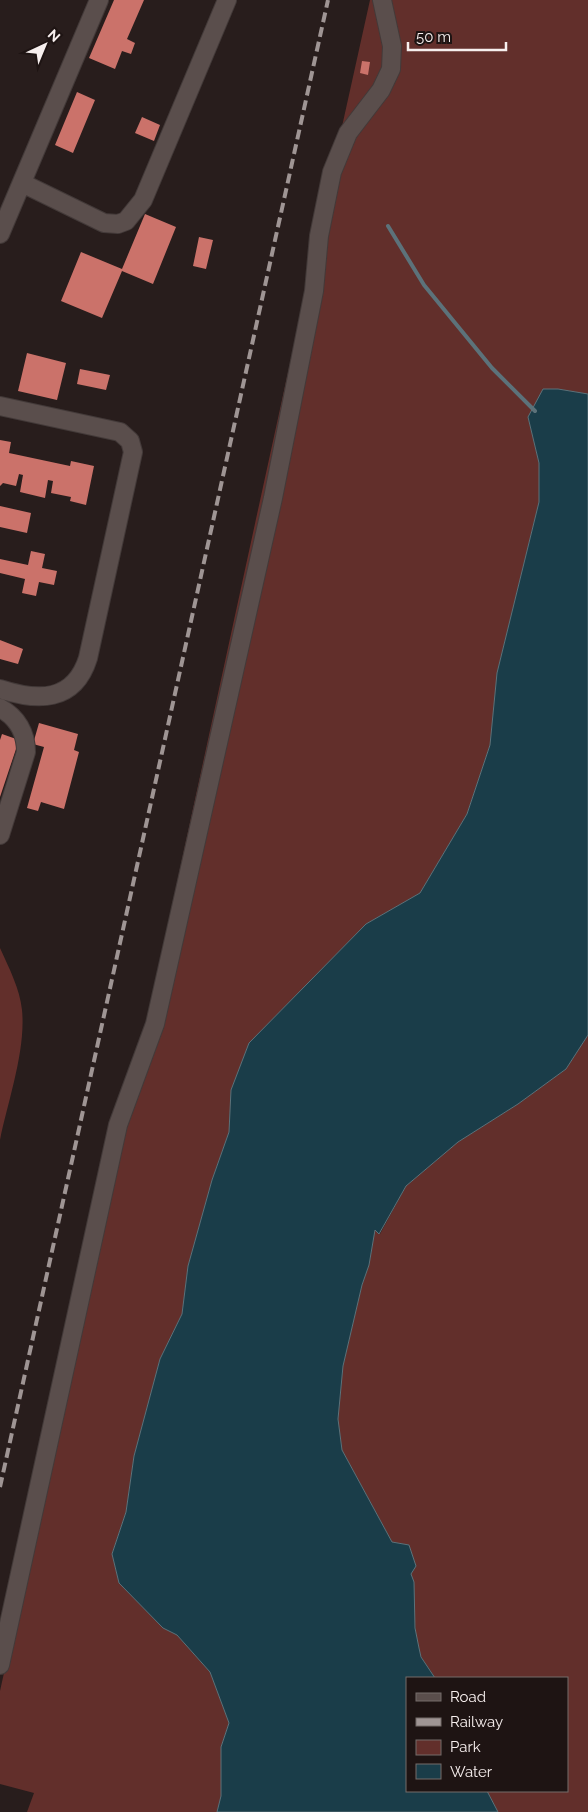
<svg xmlns="http://www.w3.org/2000/svg" width="588" height="1812" font-family="Raleway,sans-serif">
  <style>
    .green { fill: #622f2b }
    .water { fill: #1a3d49; stroke: #5c727a }
    .lines { fill: none; stroke-linecap: round; stroke-linejoin: round }
    .stream { stroke: #5c727a; stroke-width: 4 }
    .building { fill: #cb726a }
    .minor-casing { stroke: #433a39; stroke-width: 20 }
    .minor { stroke: #5a4e4c; stroke-width: 18 }
    .rail { stroke: #9f9594; stroke-width: 4; stroke-dasharray: 10 5; stroke-linecap: butt }
  </style>
  <rect width="100%" height="100%" fill="#281d1c"/>
  <path class="green" d="M370 0H588V394L558 389 528 417 539 463V502L497 673 490 745 467 814 420 893 366 924 249 1043 231 1091 229 1132 212 1180 188 1266 182 1314 160 1359 134 1456 126 1512 112 1554 119 1583 163 1628 177 1635 210 1672 229 1723 221 1747V1797L217 1812H27L34 1793 0 1784V1691C125 1128 245 563 370 0Z
    M0 948C9 968 20 989 22 1010 26 1050 8 1101 0 1140Z
    M588 1035V1812H498L487 1791H567V1678H435C431 1670 424 1663 421 1656 411 1630 418 1601 411 1576 408 1566 413 1556 409 1545L392 1542 342 1450 338 1419 343 1366 362 1285 369 1265 375 1230 380 1234 406 1186 458 1142 518 1104 566 1069Z"/>
  <path class="water" d="M543 389H558L588 394V1035L566 1069 518 1104 458 1142 406 1186 379 1234 375 1230 369 1265 362 1285 343 1366 338 1419 342 1450 392 1542 409 1545 416 1566 411 1574 414 1582 415 1628 419 1648 421 1657 435 1678H407V1791H487L498 1812H217L221 1796V1747L229 1723 210 1672 177 1635 163 1628 119 1583 112 1554 126 1512 134 1456 160 1359 182 1314 188 1266 212 1180 229 1132 231 1090 249 1043 366 924 420 893 467 814 490 745 497 673 539 502V463L528 417Z"/>
  <g class="lines">
    <path class="stream" d="M388 226 424 285 492 368 535 411"/>
  </g>
  <path class="building" d="M114 0H144L127 39 135 43 131 54 122 51 115 69 89 58Z
    M362 61 370 62 368 75 360 73Z
    M77 92 95 100 73 153 55 145Z
    M142 117 160 125 154 141 135 133Z
    M145 214 176 227 153 284 122 271 102 318 61 301 81 252 122 269Z
    M199 237 213 240 206 269 193 266Z
    M27 353 66 363 57 400 18 391Z
    M80 369 110 375 106 390 77 384Z
    M0 440 11 442 9 453 70 466 71 461 94 466 86 505 70 501 71 497 51 493 53 481 48 480 45 498 20 492 23 475 19 474 16 486 3 483 0 486Z
    M0 506 31 513 27 533 0 527Z
    M31 551 45 554 42 568 57 571 54 585 39 582 36 596 22 593 25 579 0 573V559L28 565Z
    M0 640 23 649 18 664 0 659Z
    M39 723 78 734 74 750 79 752 64 809 41 802 38 811 27 808 44 747 33 744Z
    M2 734 19 740 0 797V740Z"/>
  <g class="lines">
    <g class="minor-casing">
      <path id="minor" d="M22 183 104 223 118 224 126 221 143 200 227 0
        M0 234 99 0
        M0 406 120 432 130 441 133 452 88 658C74 703 37 701 0 689
        M0 708C17 717 26 733 26 752L0 835
        M0 1665 118 1125 155 1024 273 498 314 291 319 236 332 172 348 133 381 90 391 69 392 46 382 0"/>
    </g>
    <use href="#minor" class="minor"/>
    <path class="rail" d="M0 1487 328 0"/>
  </g>
  <rect x="406" y="1677" width="162" height="115" fill="#1e1413" stroke="#756c6b"/>
  <rect x="416" y="1693" width="25" height="8" fill="#5a4e4c" stroke="#756c6b"/>
  <text x="450" y="1702" font-size="15" fill="#f7efee">Road</text>
  <rect x="416" y="1718" width="25" height="8" fill="#9f9594" stroke="#756c6b"/>
  <text x="450" y="1727" font-size="15" fill="#f7efee">Railway</text>
  <rect x="416" y="1740" width="25" height="15" fill="#622f2b" stroke="#756c6b"/>
  <text x="450" y="1752" font-size="15" fill="#f7efee">Park</text>
  <rect x="416" y="1764" width="25" height="15" fill="#1a3d49" stroke="#756c6b"/>
  <text x="450" y="1777" font-size="15" fill="#f7efee">Water</text>
  <g transform="translate(45 45) rotate(44)" stroke="#1e1413" stroke-width="4" paint-order="stroke">
  <path d="M0-4L9 19L0 12L-9 19Z" fill="#f7efee"/>
  <text y="-8" font-size="14" font-weight="bold" text-anchor="middle" fill="#f7efee">N</text>
  </g>
  <path d="M408 42v8h98v-8" fill="none" stroke="#f7efee" stroke-width="2.5"/>
  <text x="416" y="42" font-size="15" fill="#f7efee" stroke="#1e1413" stroke-width="4" paint-order="stroke">50 m</text>
</svg>
